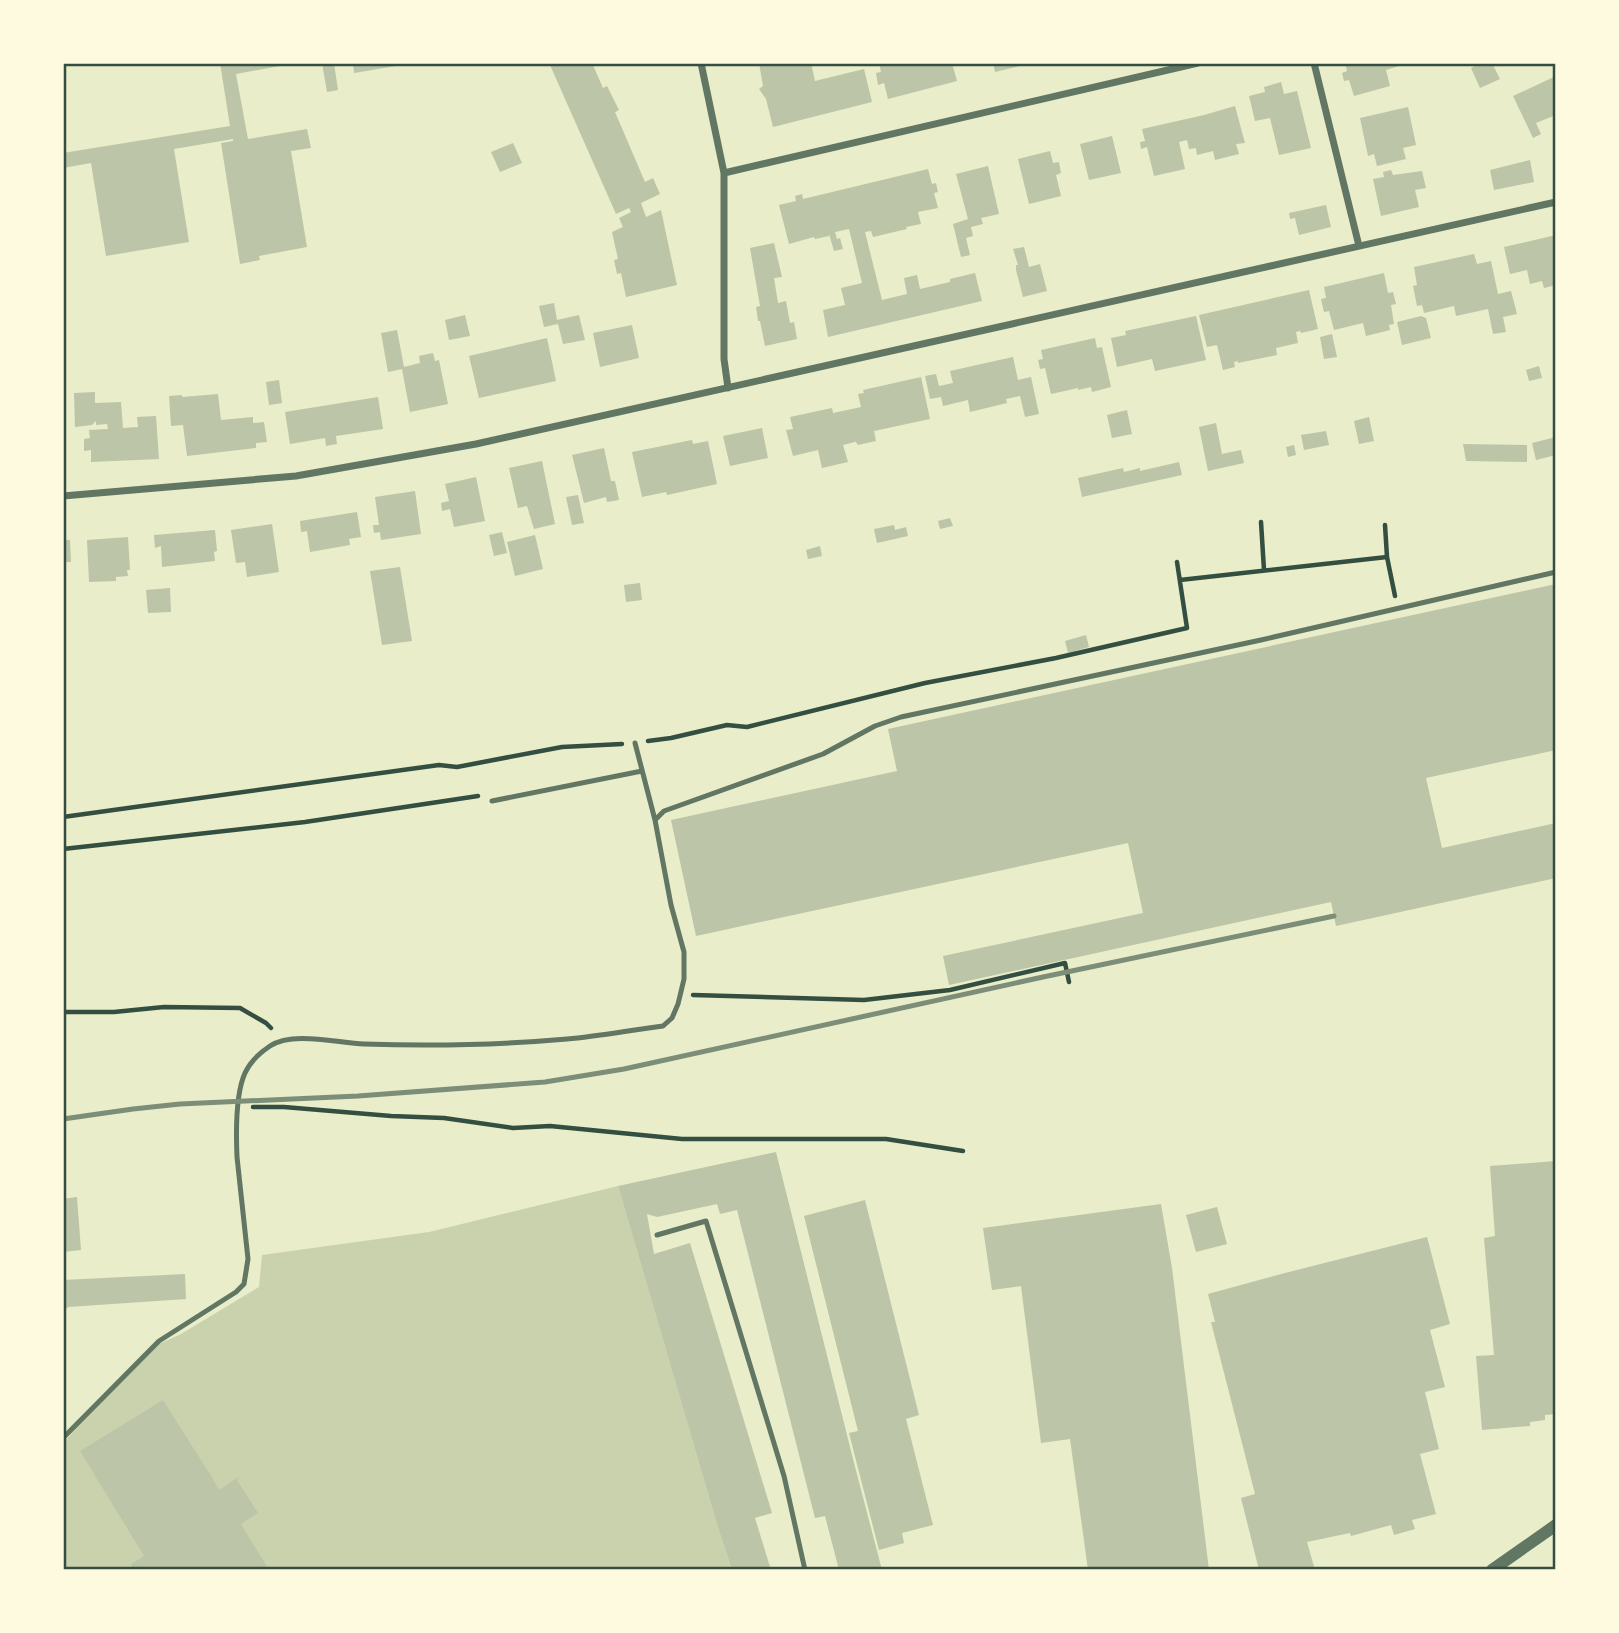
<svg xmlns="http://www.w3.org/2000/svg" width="1619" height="1633" font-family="'PT Sans Narrow',sans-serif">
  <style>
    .green { fill: #cad2ad }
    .building { fill: #bcc5a7 }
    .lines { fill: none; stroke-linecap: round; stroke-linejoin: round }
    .path { stroke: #344e41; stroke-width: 4.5 }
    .service { stroke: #617663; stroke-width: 5 }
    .minor { stroke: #617663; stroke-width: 7 }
    .tertiary { stroke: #617663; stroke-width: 12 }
    .rail { stroke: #7c8e77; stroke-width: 5 }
    .neatline { fill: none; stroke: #344e41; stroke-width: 2.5 }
  </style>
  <rect width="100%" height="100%" fill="#e9edc9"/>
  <path class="green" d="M618 1186 718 1528 732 1570H63V1443L116 1385 159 1344 181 1334 259 1287 262 1255 429 1232Z"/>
  <path class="building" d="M220 63H291V64L236 74 248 139 307 129 311 148 291 151 307 247 259 256 260 260 240 264 221 143 233 141V139L174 149 189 242 106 256 91 163 63 168V153L230 126Z
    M322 63H334L338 90 327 92Z
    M353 63H408V64L354 73Z
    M556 63H592L603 88 607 86 619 110 615 112 645 182 653 178 660 194 641 203 646 217 661 210 677 285 626 297 621 273 617 274 614 260 618 259 612 232 623 227 619 218 631 212 629 208 616 214 550 65Z
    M759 63H811L815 81 864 69 872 102 773 127 766 99 759 89 763 86Z
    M879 63H952L957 81 888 99 884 83 878 85 876 73 881 72Z
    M993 63H1028V64L995 72Z
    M1345 63H1398L1399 66 1386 70 1390 86 1354 96 1349 80 1344 81 1342 73 1347 71Z
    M1482 63H1492L1500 79 1480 88 1471 68Z
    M1556 76V115L1536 123 1541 134 1533 138 1513 96Z
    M1281 82 1284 94 1297 91 1311 148 1279 155 1270 118 1255 121 1249 96 1265 92 1264 87Z
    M1235 106 1245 143 1236 144 1239 154 1215 160 1213 151 1197 155 1196 148 1189 149 1187 140 1179 142 1185 169 1154 176 1147 147 1141 149 1140 142 1145 141 1142 129 1204 115Z
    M1408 107 1416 145 1403 148 1406 159 1377 166 1374 154 1368 156 1360 118Z
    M1112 136 1121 173 1089 180 1080 144Z
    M513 143 522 163 500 172 491 152Z
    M1050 151 1053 163 1059 162 1061 173 1056 175 1061 196 1029 204 1018 159Z
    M1530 160 1534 182 1494 190 1490 170Z
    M988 166 999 214 981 218 983 224 971 227 973 236 966 238 970 255 961 257 953 224 968 219 956 174Z
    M928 169 932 184 936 183 938 192 934 193 938 208 918 212 921 224 906 227 907 229 873 237 871 231 865 232 882 300 907 294 904 278 917 275 920 289 950 282V279L975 273 982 301 828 337 823 310 845 305 841 288 862 283 849 229 835 232 837 239 840 238 843 249 834 251 829 234V236L815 239 814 237 789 244 779 205 796 201 795 196 802 194 803 199Z
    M1391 170 1393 175 1422 171 1426 188 1415 190 1419 207 1381 216 1373 179 1384 177 1383 172Z
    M1326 205 1331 227 1299 235 1295 218 1290 219 1289 213Z
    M1556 235V285L1544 288 1542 281 1530 284 1527 270 1510 274 1504 247Z
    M774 243 782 277 774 278 778 303 786 301 790 323 794 322 797 339 765 346 760 321H758L756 307 760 306 750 248Z
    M1024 247 1029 267 1040 264 1047 291 1023 297 1016 270V265H1018L1013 249Z
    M1474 254 1477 264 1491 261 1498 294 1511 291 1517 314 1503 317 1506 332 1493 334 1488 309 1456 316 1454 306 1424 313 1422 305 1417 306 1413 286 1417 285 1414 267Z
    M1384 273 1388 293 1393 292 1396 304 1391 305 1394 324 1389 325 1390 330 1366 336 1363 323 1334 330 1329 311 1324 312 1321 299 1326 298 1324 287Z
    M1309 290 1318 329 1301 333 1300 331 1296 332 1298 343 1276 348 1277 355 1238 363V361L1234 362 1235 367 1223 370 1217 345 1207 347 1199 315Z
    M554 303 557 320 579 315 585 340 563 344 558 324 544 327 539 306Z
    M465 315 470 336 449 340 445 320Z
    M1196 316 1206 360 1155 371 1152 359 1117 367 1111 338 1126 335 1125 331Z
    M1421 316 1426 318 1431 338 1402 345 1397 322Z
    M632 325 639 358 600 367 593 333Z
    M397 330 404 367 420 363 419 356 433 353 435 361 439 360 448 404 410 412 402 369 388 372 381 333Z
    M1332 334 1337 357 1324 359 1320 337Z
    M547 338 556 381 479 398 469 356Z
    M1095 338 1097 348 1102 347 1111 387 1092 392 1091 387 1078 390V388L1051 394 1045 368 1040 369 1038 360 1043 359 1041 350Z
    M1013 357 1018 380 1031 377 1039 414 1025 417 1020 396 1006 399 1007 403 970 412 968 400 943 406 941 397 930 399 925 376 936 374 939 386 953 383 950 371Z
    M1539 366 1542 378 1529 381 1526 370Z
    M921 377 930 419 874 431 876 441 858 445 855 441V442L843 445 848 462 822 468 818 450 793 456 786 430 793 429 790 417 832 408 833 413 861 407 858 394 864 393 863 390Z
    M279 380 282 403 269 405 266 382Z
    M95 392V403L121 402 123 428 138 427 137 417 156 416 159 459 91 462V450L84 451V439L90 438 89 430 108 429 107 424 96 425V421L92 425 75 427 74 393Z
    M218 394 221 420 253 417V423L264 422 267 442 256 443V448L187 456 183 425 171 426 169 396 182 395V397Z
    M378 397 383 429 336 436 337 444 326 446 325 438 290 444 285 412Z
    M1127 410 1132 434 1112 438 1107 415Z
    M1369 417 1374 441 1359 444 1354 421Z
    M1216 423 1222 454 1241 450 1244 463 1208 471 1199 427Z
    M762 428 768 458 730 466 723 436Z
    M1326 431 1329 445 1304 450 1301 435Z
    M1556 437V455L1536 460 1532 443Z
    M692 440 693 444 708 441 717 484 667 495 666 492 642 497 632 452Z
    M1463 444 1527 445V462L1466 461Z
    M1294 445 1296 455 1288 457 1286 447Z
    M604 448 611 481H615L619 500 607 502 606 497 584 503 572 455Z
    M542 461 555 524 534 529 527 506 518 508 509 468Z
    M1179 462 1182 475 1082 497 1078 478 1123 468 1124 472 1140 468V471Z
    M476 477 485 521 454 527 450 509 442 511 441 503 449 501 445 484Z
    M415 491 421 534 381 540 380 532 374 533 373 525H379L375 497Z
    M578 495 584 523 572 525 566 497Z
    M357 512 361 537 349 539 350 545 310 552 307 531 301 532 300 521Z
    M950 518 953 526 940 529 938 521Z
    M272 524 279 572 247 577 245 562 236 563 231 530Z
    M894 525 895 530 906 527 908 536 877 543 874 529Z
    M215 530 217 551 214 552 215 561 162 567 161 546 155 548 154 535Z
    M502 532 507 553 494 556 489 535Z
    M535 535 543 569 515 576 507 542Z
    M128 537 130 570H127L128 576 116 577V581L89 582 87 540Z
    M63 540H70L71 562H63Z
    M820 546 822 556 808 559 806 550Z
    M400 567 412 641 382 645 370 571Z
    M640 583 642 600 626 602 624 585Z
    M1556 584V750L1426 778 1442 848 1556 823V878L1336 926 1331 902 949 985 943 956 1143 913 1128 843 696 936 671 820 897 771 888 729Z
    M170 588 171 612 148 613 146 590Z
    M1086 635 1089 647 1068 653 1065 641Z
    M776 1152 853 1459 882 1570H839L825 1516 815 1518 737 1210 720 1214 717 1204 657 1217 647 1214 654 1254 690 1243 772 1513 755 1518 771 1570H732L718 1528 618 1186Z
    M1556 1161V1414L1545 1415V1420L1530 1422V1426L1482 1430 1476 1356 1494 1355 1484 1238 1495 1236 1490 1166Z
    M77 1197 81 1250 63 1252V1199Z
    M865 1200 919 1415 906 1419 933 1525 902 1533 904 1543 879 1550 849 1433 858 1431 804 1216Z
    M1161 1204 1172 1268 1209 1570H1088L1070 1439 1041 1443 1021 1286 992 1290 983 1228Z
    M1217 1207 1227 1244 1196 1252 1186 1215Z
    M1427 1237 1450 1324 1430 1330 1445 1387 1425 1392 1439 1449 1420 1454 1436 1514 1412 1520 1415 1529 1394 1535 1391 1525 1351 1536 1350 1533 1307 1542 1315 1570H1259L1241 1498 1255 1494 1211 1322H1215L1208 1294 1285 1273Z
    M185 1274 186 1299 68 1307 63 1311V1280Z
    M163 1400 209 1473 211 1472 210 1474 219 1490 240 1476 237 1480 258 1513 241 1524 269 1570H134L131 1564 144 1556 80 1451Z"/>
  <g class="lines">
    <path class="path" d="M1261 522 1264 570
      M1385 525 1387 557 1395 596
      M1180 580 1387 557
      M648 741 671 738 727 725 747 727 925 683 1056 658 1187 628 1177 562
      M63 817 439 765 457 767 562 747 622 744
      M63 849 305 822 478 796
      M693 995 864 1000 950 990 1065 963 1069 982
      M63 1012H114L164 1007 240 1008 266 1023 271 1028
      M253 1107H284L391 1116 444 1118 513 1128 550 1126 682 1139H886L963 1151"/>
    <path class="service" d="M635 743 655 820
      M492 801 642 771
      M657 1235 706 1221 784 1476 805 1570
      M63 1438 159 1341 236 1292 244 1284 248 1259 237 1157C236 1134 235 1095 245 1073 250 1062 261 1052 270 1046 293 1031 337 1043 364 1044 431 1046 500 1045 567 1039 599 1036 631 1030 663 1026L672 1018 678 1004 684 979V952L671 905 655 820 664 811 823 754 875 726 901 717 1261 640 1556 572"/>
    <path class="minor" d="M701 63 724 173V359L728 388
      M1314 63 1359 246
      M724 173 1198 63
      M63 496 296 476 476 444 1556 202"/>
    <path class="tertiary" d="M1492 1570 1556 1525"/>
    <path class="rail" d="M63 1119 133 1109 180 1104 358 1096 545 1082 624 1069 1043 977 1334 916"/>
  </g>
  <rect width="1619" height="1633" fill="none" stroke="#fefae0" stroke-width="130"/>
  <rect x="65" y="65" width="1489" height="1503" class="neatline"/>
</svg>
